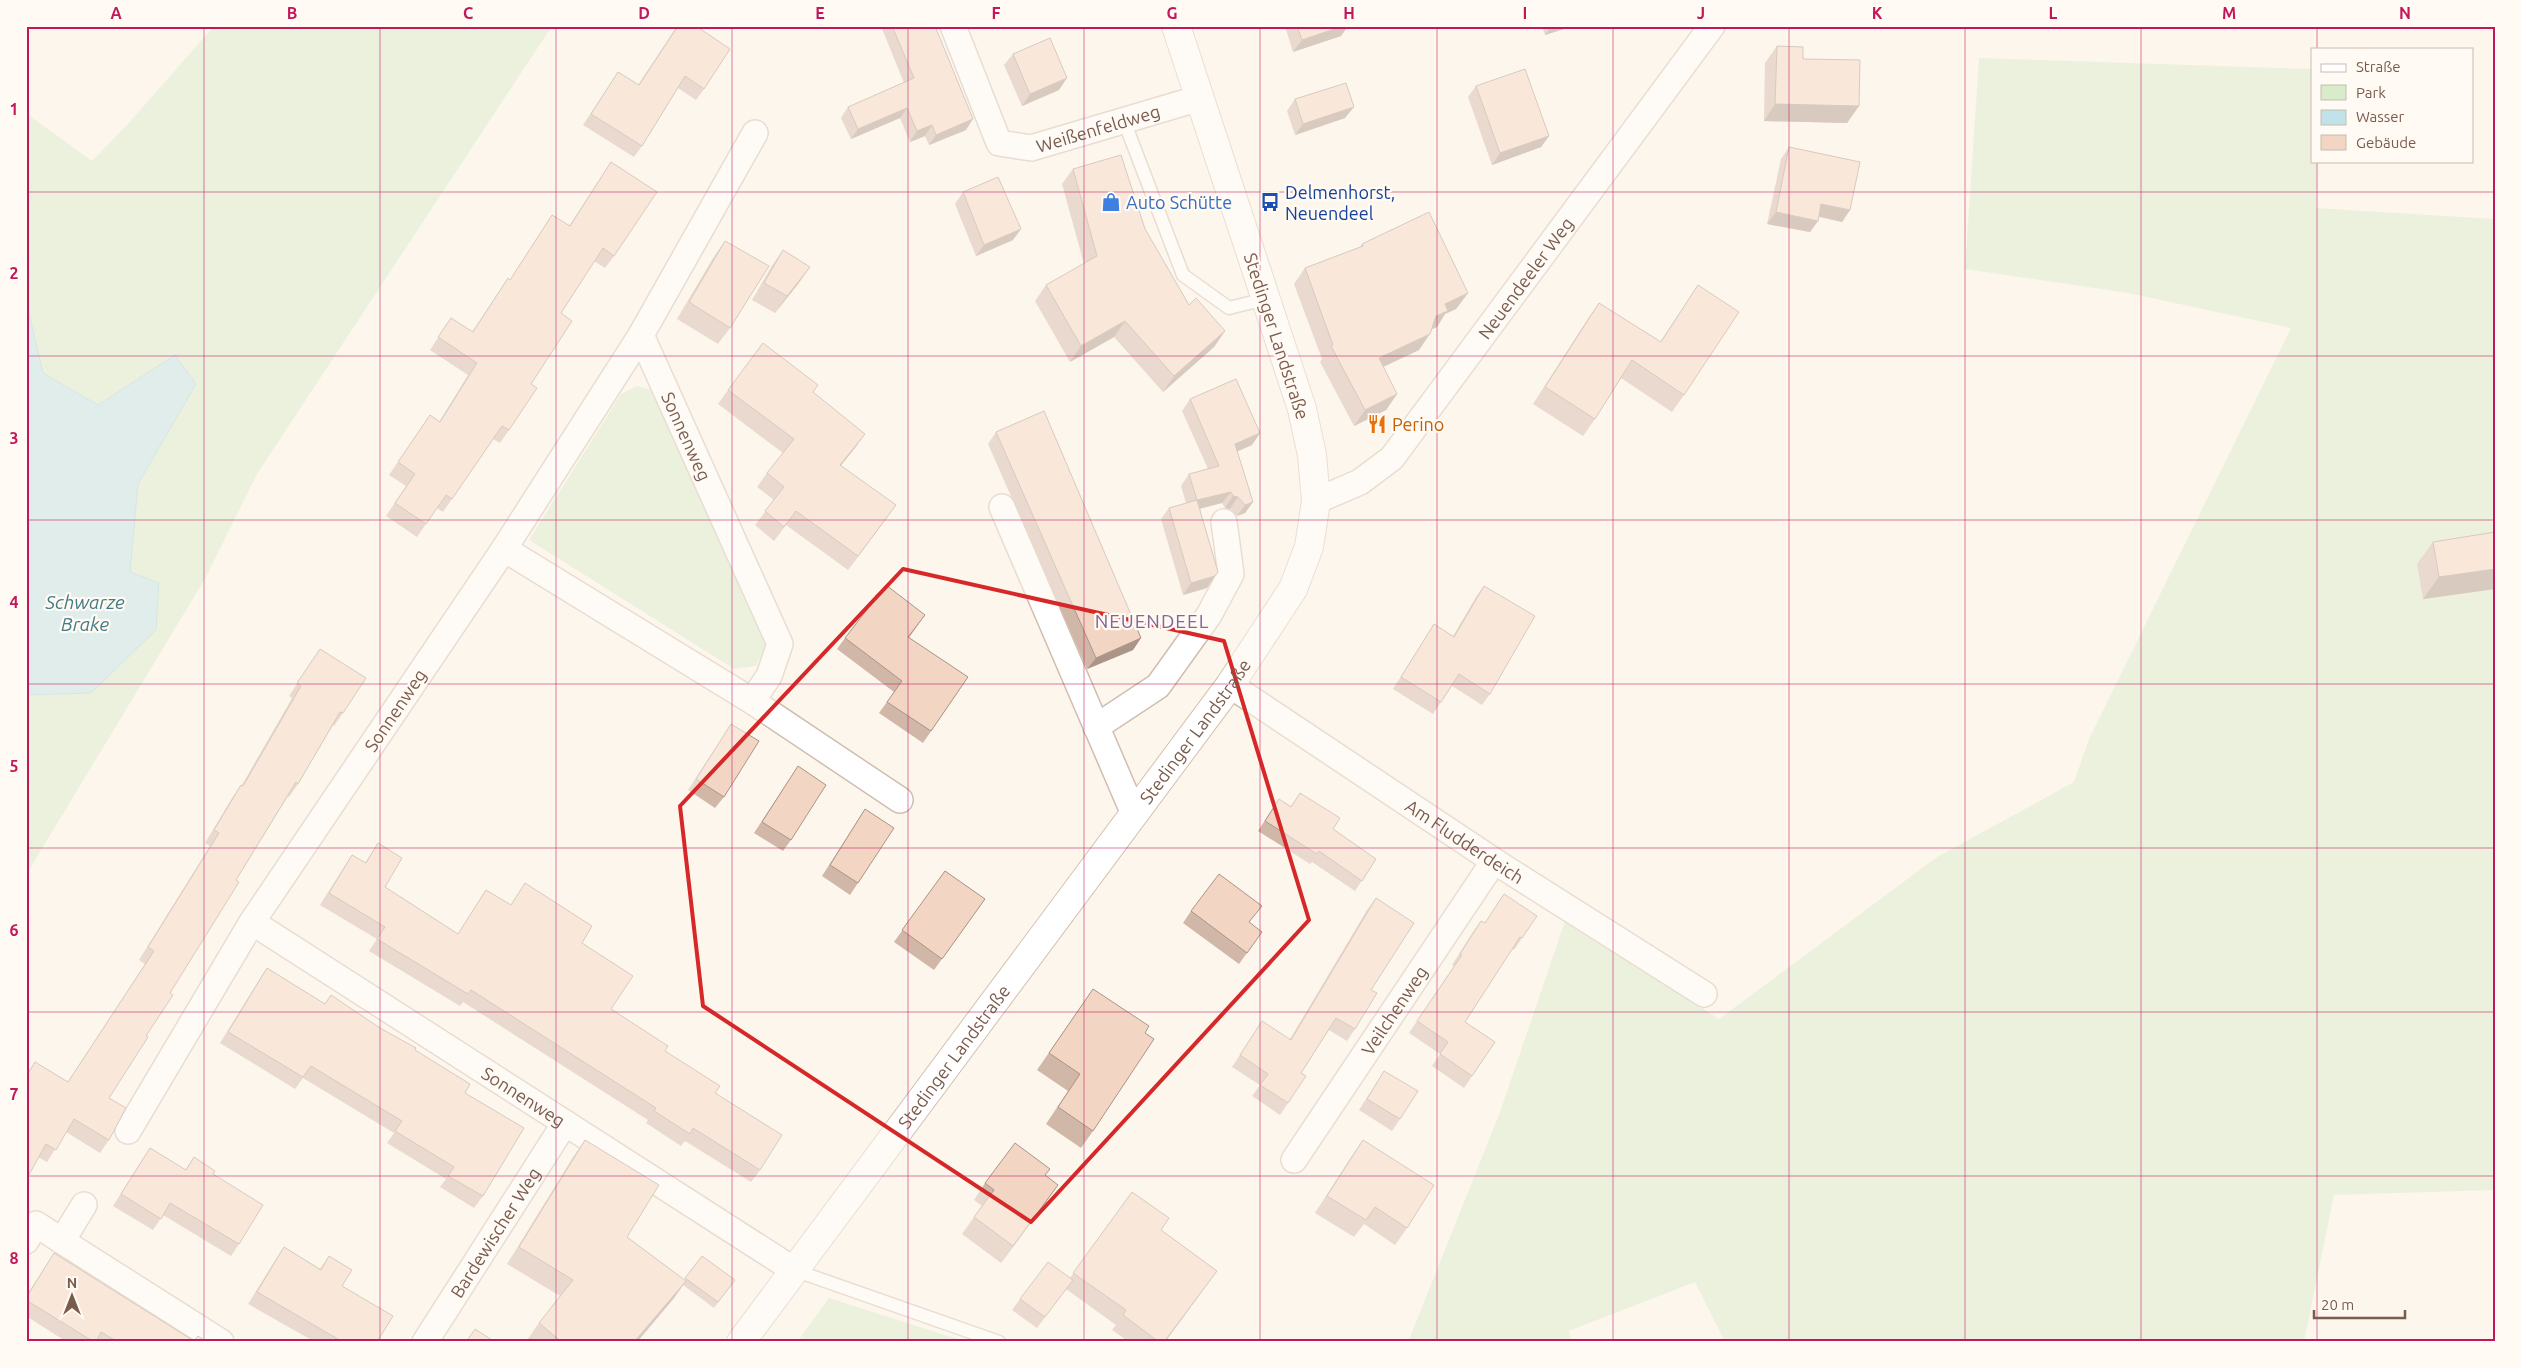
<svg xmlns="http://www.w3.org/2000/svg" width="2521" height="1368" font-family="Ubuntu,sans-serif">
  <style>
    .green { fill: #d8ecc9 }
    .water { fill: #bfe3e8; stroke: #a5d3da }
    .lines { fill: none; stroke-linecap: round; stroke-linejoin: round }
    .service-casing { stroke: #d1beb0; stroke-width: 15 }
    .minor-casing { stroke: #d1beb0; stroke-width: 28 }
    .secondary-casing { stroke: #d6c0b0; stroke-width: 30 }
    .service { stroke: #fff; stroke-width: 12 }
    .minor { stroke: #fff; stroke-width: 25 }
    .secondary { stroke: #fff; stroke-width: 28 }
    .wall { fill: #d1b7a8 }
    .shaded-wall { fill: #aa9588 }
    .building { fill: #f3d5c3; stroke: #aa9588 }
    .marked { fill: none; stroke: #d62828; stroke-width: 4; stroke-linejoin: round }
    .grid { fill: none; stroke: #c2185b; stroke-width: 1; stroke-opacity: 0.55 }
    .labels { text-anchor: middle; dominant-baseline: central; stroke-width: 4.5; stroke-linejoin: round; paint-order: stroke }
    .street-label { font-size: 18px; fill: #7a5c4d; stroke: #fffaf3 }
    .transit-label { font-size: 18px; fill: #164399; stroke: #fffaf3; text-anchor: start }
    .shop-label { font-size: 18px; fill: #366cbe; stroke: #fffaf3; text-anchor: start }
    .food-label { font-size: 18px; fill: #c56008; stroke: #fffaf3; text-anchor: start }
    .water-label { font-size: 19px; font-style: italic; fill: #437c86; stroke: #fffaf3 }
    .neighbourhood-label { font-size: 19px; letter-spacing: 1px; fill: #846695; stroke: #fffaf3 }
    .neatline { fill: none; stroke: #c2185b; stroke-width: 2 }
    .grid-label { font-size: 16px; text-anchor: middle; font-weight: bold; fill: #c2185b }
  </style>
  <rect width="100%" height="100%" fill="#fdf6ec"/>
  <path class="green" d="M214 26H552L257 474 205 579 26 875V113L92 161 127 125Z
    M1979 58 2312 69V161H2317L2316 208 2495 219V1190L2334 1195 2304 1342H1725L1695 1282 1569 1331 1572 1342H1408L1500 1112 1566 918 1719 1019 1937 857 2074 782 2089 739 2291 328 2128 293 1965 269Z
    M637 386 655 391 767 644 756 666 734 669 529 540 621 394Z
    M829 1298 967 1342H797Z"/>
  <path class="water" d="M26 301 43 373 98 405 175 355 196 384 138 484 130 572 159 583 156 630 91 693 26 695Z"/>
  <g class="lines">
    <g class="service-casing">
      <path id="service" d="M1124 121 1183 275 1229 308 1265 299
        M794 1270 999 1342"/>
    </g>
    <g class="minor-casing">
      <g id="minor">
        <path id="s1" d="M953 26 999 143 1031 148 1200 98"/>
        <path id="s2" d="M755 133 641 335 504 549 252 922 794 1270"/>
        <path id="s3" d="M641 335 780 644 769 676 752 701"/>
        <path id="s4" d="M1316 501 1360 482 1392 458 1712 26"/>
        <path d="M1002 507 1134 814"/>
        <path d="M504 549 752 701 900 800"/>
        <path id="s5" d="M1230 685 1494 861 1704 994"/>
        <path d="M1096 727 1158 686 1209 615 1231 574 1224 522"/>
        <path d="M128 1131 252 922"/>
        <path id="s6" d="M1294 1160 1494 861"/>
        <path d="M26 1241 36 1224 62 1241 84 1205"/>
        <path d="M62 1241 221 1342"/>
        <path id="s7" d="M425 1342 565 1123"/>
      </g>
    </g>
    <g class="secondary-casing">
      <g id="secondary">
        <path id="s8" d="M741 1342 1230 685 1293 589 1309 547 1316 501 1312 455 1302 409 1176 26"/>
      </g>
    </g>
    <use href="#service" class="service"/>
    <use href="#minor" class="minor"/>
    <use href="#secondary" class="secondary"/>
  </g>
  <path class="wall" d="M677 26 704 89 696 100 678 88 642 146 634 157 583 125 618 72 638 85Z
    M881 26H935L966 130 929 145 925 136 910 142 900 118 851 139 841 118 848 107 904 83Z
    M1285 26H1348L1341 36 1293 52Z
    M1542 26H1573L1545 35Z
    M1777 46 1803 59 1859 106 1847 123 1764 121 1765 63Z
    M1013 54 1059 90 1022 106 1004 65Z
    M1476 86 1549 136 1541 147 1492 165 1468 97Z
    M1295 99 1345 118 1295 135 1287 111Z
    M1789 147 1850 210 1842 222 1819 217 1818 221 1810 232 1767 224 1781 159Z
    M611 162 614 256 605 268 594 261 561 313 509 430 500 443 493 439 443 512 437 508 417 537 386 516 406 486 389 475 430 415 439 422 468 375 430 350 451 318 472 332 508 278 510 280 552 215 569 226Z
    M1073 169 1145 229 1189 305 1225 331 1214 347 1163 392 1114 337 1070 362 1035 301 1046 285 1084 264 1062 184Z
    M963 192 1013 240 976 256 955 204Z
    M725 241 730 328 718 344 677 319 713 258Z
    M1362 244 1468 293 1456 309 1445 314 1437 327 1432 329 1419 350 1383 367 1397 394 1386 410 1354 426 1320 362 1322 359 1294 284 1305 268 1360 247Z
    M783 250 810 267 798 284 775 313 752 300 771 267Z
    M1698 285 1684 395 1672 412 1621 378 1595 419 1583 436 1533 404 1587 320 1599 303 1660 342Z
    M728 390 813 392 855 448 841 465 886 519 848 570 786 525 774 541 755 525 774 500 757 487 767 473 783 453 718 404Z
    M1190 399 1252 445 1237 451 1253 502 1245 513 1237 516 1230 509 1225 508 1222 503 1200 509 1215 576 1207 588 1183 595 1161 519 1169 508 1186 503 1181 486 1189 474 1208 469 1182 411Z
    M996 432 1141 638 1133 650 1087 669 988 444Z
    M2495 532V589L2423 599 2417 564 2433 542Z
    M1484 586 1490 694 1482 705 1452 686 1433 714 1393 689 1434 624 1453 636 1476 597Z
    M925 615 909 638 968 677 923 743 879 713 894 692 837 649 845 638Z
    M320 649 343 713 334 726 333 725 298 784 289 797 288 796 236 880 170 993 146 1036 109 1098V1140L100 1153 66 1132 47 1162 38 1157 26 1180V1075L35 1062 68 1082 145 964 139 960 210 846 205 843 232 798 241 785H242L292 698 289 696Z
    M731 724 724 797 715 808 688 790Z
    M798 766 791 840 783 851 754 833Z
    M1300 793 1333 829 1376 859 1355 891 1312 862 1310 864 1258 831 1279 799 1291 806Z
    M865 809 858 883 850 895 822 876Z
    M378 843 385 887 458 934 486 890 511 905 525 883 582 943 611 1009 665 1051 715 1093 760 1170 751 1182 685 1141 681 1146 646 1123 648 1120 463 1002 460 1006 369 951 377 939 320 905 344 867 352 855 365 863Z
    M945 871 985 899 934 970 894 942Z
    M1504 894 1537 916 1514 950 1512 949 1465 1022 1495 1042 1464 1088 1432 1066 1440 1054 1409 1033 1454 966 1452 965 1473 932 1481 921 1485 923Z
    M1376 898 1371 990 1355 1029 1347 1041 1329 1030 1301 1073 1288 1103 1280 1115 1252 1096 1260 1085 1232 1067 1254 1033 1290 1039 1367 910Z
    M1191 911 1250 923 1254 943 1239 964 1183 923Z
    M267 968 324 1004 380 1028 415 1050 465 1093 483 1196 474 1208 440 1187 446 1179 387 1143 394 1133 303 1078 295 1089 220 1043 259 980Z
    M1093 989 1145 1033 1093 1131 1081 1148 1046 1124 1068 1091 1037 1070Z
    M1384 1071 1400 1119 1392 1131 1359 1110Z
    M585 1140 627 1237 684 1280 702 1256 735 1280 714 1308 683 1285 674 1298 637 1342H529L527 1340 539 1323 560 1296 507 1264 573 1157Z
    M1363 1140 1407 1228 1395 1245 1364 1224 1354 1237 1315 1213 1351 1157Z
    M150 1148 185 1170 194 1157 213 1174 239 1244 231 1256 163 1215 153 1230 113 1206 142 1160Z
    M1045 1175 1046 1202 1001 1263 962 1234 982 1206 974 1200 985 1183Z
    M1132 1192 1161 1230 1217 1271 1165 1342H1129L1112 1330 1116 1325 1066 1289 1037 1328 1012 1310 1020 1299 1070 1278Z
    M284 1247 320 1269 329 1256 342 1286 377 1342H315L248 1304 276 1259Z
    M54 1253 194 1341 207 1342H67L26 1316V1296Z"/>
  <path class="shaded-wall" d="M1343 26H1348L1341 36 1293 52 1302 40Z
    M1551 26H1573L1545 35Z
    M1067 78 1059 90 1022 106 1030 94Z
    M1775 104 1859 106 1847 123 1764 121Z
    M1354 107 1345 118 1295 135 1303 124Z
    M907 108 900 118 851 139 858 129Z
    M973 119 966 130 929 145 936 135Z
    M932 125 925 136 910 142 917 131Z
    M1549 136 1541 147 1492 165 1500 153Z
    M1821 204 1850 210 1842 222 1813 215Z
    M1776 212 1818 221 1810 232 1767 224Z
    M1021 229 1013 240 976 256 984 245Z
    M810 267 798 284 775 313 787 296Z
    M1468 293 1456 309 1445 314 1437 327 1425 332 1445 304Z
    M1125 321 1114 337 1070 362 1081 346Z
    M1225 331 1214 347 1163 392 1174 376Z
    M1430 334 1419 350 1368 374 1379 358Z
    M1397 394 1386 410 1354 426 1365 410Z
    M1260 433 1252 445 1227 456 1235 444Z
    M865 434 855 448 830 479 840 465Z
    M1231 492 1222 503 1189 511 1197 500Z
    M1233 496 1238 497 1230 509 1225 508Z
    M1253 502 1245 513 1237 516 1245 505Z
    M896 505 886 519 848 570 858 556Z
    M2495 569V589L2423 599 2439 577Z
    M1215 576 1207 588 1183 595 1191 583Z
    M1141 638 1133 650 1087 669 1096 658Z
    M1058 1185 1046 1202 1001 1263 1013 1246Z
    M1217 1271 1165 1342H1164Z
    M686 1281 674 1298 637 1342H634Z"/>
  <path class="building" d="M678 26H696L730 49 704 89 685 76 642 146 591 114 618 72 639 85Z
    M892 26H935L973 119 936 135 932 125 917 131 907 108 858 129 848 107 914 78Z
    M1297 26H1343L1302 40Z
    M1050 38 1067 78 1030 94 1013 54Z
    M1777 46 1803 47V59L1860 60 1859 106 1775 104Z
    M1525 69 1549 136 1500 153 1476 86Z
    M1346 83 1354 107 1303 124 1295 99Z
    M1789 147 1860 162 1850 210 1821 204 1818 221 1776 212Z
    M1121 155 1145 229 1189 305 1196 298 1225 331 1174 376 1125 321 1081 346 1046 285 1097 256 1073 169Z
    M611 162 657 192 614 256 603 248 561 313 572 321 531 384 537 388 509 430 502 426 452 499 446 495 426 524 395 503 415 474 398 462 430 415 440 422 477 363 438 337 451 318 473 332 508 278 510 280 552 215 570 226Z
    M998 177 1021 229 984 245 963 192Z
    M1429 212 1468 293 1445 304 1448 311 1436 316 1430 334 1379 358 1397 394 1365 410 1331 346 1333 345 1305 268 1363 246 1362 244Z
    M725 241 769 266 730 328 689 302Z
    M783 250 810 267 787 296 764 283Z
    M1698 285 1739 312 1684 395 1632 360 1595 419 1545 387 1599 303 1661 342Z
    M763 343 818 385 813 392 865 434 840 465 896 505 858 556 796 511 784 527 765 511 784 487 767 473 794 439 728 390Z
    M1236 379 1260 433 1235 444 1253 502 1245 505 1238 497 1233 496 1231 492 1197 500 1189 474 1219 466 1190 399Z
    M1044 411 1141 638 1096 658 996 432Z
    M1197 500 1218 572 1215 576 1191 583 1169 508Z
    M2495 532V569L2439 577 2433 542Z
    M886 585 925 615 908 637 968 677 931 731 887 702 902 681 845 638Z
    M1484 586 1535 616 1490 694 1459 674 1441 702 1401 677 1434 624 1454 637Z
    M320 649 366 678 343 713 340 712 298 784 296 782 236 880 239 882 170 993 173 995 146 1036 148 1037 109 1098 126 1108 109 1140 74 1119 56 1150 46 1144 26 1180V1077L35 1062 68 1082 154 951 148 947 219 833 214 830 241 785 243 786 301 686 297 683Z
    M731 724 759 741 724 797 696 779Z
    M798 766 826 785 791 840 762 822Z
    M1300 793 1340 818 1333 829 1376 859 1362 881 1319 851 1317 854 1265 821 1279 799 1291 807Z
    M865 809 894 828 858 883 830 865Z
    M378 843 402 858 385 887 458 934 486 890 511 905 525 883 592 926 582 943 633 976 611 1009 668 1046 665 1051 720 1086 715 1093 782 1135 760 1170 693 1128 690 1134 654 1111 656 1108 471 990 468 994 377 939 385 927 329 893 352 855 366 863Z
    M945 871 985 899 942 959 902 930Z
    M1219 874 1262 906 1249 922 1262 932 1247 953 1191 911Z
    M1504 894 1537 916 1522 938 1520 937 1465 1022 1495 1042 1472 1076 1440 1054 1448 1042 1417 1021 1462 955 1460 954 1481 921 1485 923Z
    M1376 898 1414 923 1371 990 1377 993 1355 1029 1336 1018 1301 1073 1306 1076 1288 1103 1260 1085 1268 1074 1240 1055 1262 1021 1291 1040Z
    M267 968 325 1004 331 995 380 1028 416 1048 415 1050 470 1084 465 1093 524 1128 483 1196 448 1176 454 1167 395 1131 402 1121 311 1066 303 1077 228 1032Z
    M1093 989 1149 1026 1145 1033 1154 1039 1093 1131 1058 1107 1080 1074 1049 1053Z
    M1384 1071 1418 1091 1400 1119 1367 1099Z
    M585 1140 659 1185 627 1237 686 1281 634 1342H562L539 1323 573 1280 519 1247Z
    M1363 1140 1434 1185 1407 1228 1375 1207 1366 1220 1327 1196Z
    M1015 1143 1050 1169 1045 1175 1058 1185 1013 1246 974 1217 994 1190 985 1183Z
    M150 1148 186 1170 194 1157 215 1171 213 1174 263 1205 239 1244 170 1203 161 1219 121 1194Z
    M1132 1192 1169 1218 1161 1230 1217 1271 1164 1342H1159L1123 1315 1126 1310 1073 1273Z
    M284 1247 321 1270 329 1256 352 1270 342 1286 393 1316 377 1342H343L257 1292Z
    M54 1253 194 1341 198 1336 207 1342H118L101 1332 96 1342H94L26 1300V1298Z
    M702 1256 735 1280 718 1302 685 1278Z
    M1048 1262 1073 1280 1045 1317 1020 1299Z
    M475 1329 495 1342H466Z"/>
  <path d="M0 0H2521V1368H0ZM903 569 1224 641 1309 920 1031 1222 703 1006 680 806Z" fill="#fdf6ec" fill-opacity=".55" fill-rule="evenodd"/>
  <path class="marked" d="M903 569 1224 641 1309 920 1031 1222 703 1006 680 806Z"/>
  <path class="grid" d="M204 26V1342M380 26V1342M556 26V1342M732 26V1342M908 26V1342M1084 26V1342M1260 26V1342M1437 26V1342M1613 26V1342M1789 26V1342M1965 26V1342M2141 26V1342M2317 26V49M2317 161V1342M26 192H2495M26 356H2495M26 520H2495M26 684H2495M26 848H2495M26 1012H2495M26 1176H2495"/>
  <defs>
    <g id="shop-bare" transform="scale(1.5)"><path d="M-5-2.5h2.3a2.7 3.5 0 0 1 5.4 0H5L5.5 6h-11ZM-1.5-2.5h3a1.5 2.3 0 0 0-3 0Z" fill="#3f7fe0" stroke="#fffaf3" stroke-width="2.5" paint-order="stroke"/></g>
    <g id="bus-bare" transform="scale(1.5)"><path d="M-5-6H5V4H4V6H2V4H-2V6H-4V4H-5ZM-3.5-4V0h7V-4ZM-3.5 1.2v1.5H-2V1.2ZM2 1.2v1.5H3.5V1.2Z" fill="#1a4fb4" stroke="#fffaf3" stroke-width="2.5" paint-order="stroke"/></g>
    <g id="restaurant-bare" transform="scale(1.5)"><path d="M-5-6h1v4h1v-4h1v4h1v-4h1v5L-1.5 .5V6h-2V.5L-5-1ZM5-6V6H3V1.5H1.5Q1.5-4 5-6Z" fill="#e8710a" stroke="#fffaf3" stroke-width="2.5" paint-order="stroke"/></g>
  </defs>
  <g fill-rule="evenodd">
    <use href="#shop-bare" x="1111" y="202"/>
    <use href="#bus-bare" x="1270" y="202"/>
    <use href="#restaurant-bare" x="1377" y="424"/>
  </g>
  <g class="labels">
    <g class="street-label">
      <text stroke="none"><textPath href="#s1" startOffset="228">Weißenfeldweg</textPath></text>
      <text stroke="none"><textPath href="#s4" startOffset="312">Neuendeeler Weg</textPath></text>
      <text transform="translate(1277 336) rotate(72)">Stedinger Landstraße</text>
      <text stroke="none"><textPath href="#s3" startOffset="111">Sonnenweg</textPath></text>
      <text transform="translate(395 710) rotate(-56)">Sonnenweg</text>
      <text stroke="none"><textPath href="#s8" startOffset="761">Stedinger Landstraße</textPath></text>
      <text stroke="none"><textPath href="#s5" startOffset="282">Am Fludderdeich</textPath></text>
      <text stroke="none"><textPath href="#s6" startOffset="180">Veilchenweg</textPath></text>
      <text stroke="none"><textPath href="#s8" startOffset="356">Stedinger Landstraße</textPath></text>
      <text stroke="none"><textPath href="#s2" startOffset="1259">Sonnenweg</textPath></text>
      <text stroke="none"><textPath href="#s7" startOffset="130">Bardewischer Weg</textPath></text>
    </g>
    <g class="transit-label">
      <text x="1285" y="192">Delmenhorst,<tspan x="1285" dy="21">Neuendeel</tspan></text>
    </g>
    <g class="shop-label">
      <text x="1126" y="202">Auto Schütte</text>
    </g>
    <g class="food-label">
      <text x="1392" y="424">Perino</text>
    </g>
    <g class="water-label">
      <text x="85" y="602">Schwarze<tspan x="85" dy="22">Brake</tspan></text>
    </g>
    <g class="neighbourhood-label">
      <text x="1152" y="621">NEUENDEEL</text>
    </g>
  </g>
  <rect width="2521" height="1368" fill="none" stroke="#fffaf3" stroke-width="55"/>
  <rect x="2311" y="48" width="162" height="115" fill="#fffaf3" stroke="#cabbb1"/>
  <rect x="2321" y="64" width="25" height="8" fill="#ffffff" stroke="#cabbb1"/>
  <text x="2356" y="72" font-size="15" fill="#7a5c4d">Straße</text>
  <rect x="2321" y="85" width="25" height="15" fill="#d8ecc9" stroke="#cabbb1"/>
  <text x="2356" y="98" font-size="15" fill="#7a5c4d">Park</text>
  <rect x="2321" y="110" width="25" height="15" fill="#bfe3e8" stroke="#cabbb1"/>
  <text x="2356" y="122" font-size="15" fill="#7a5c4d">Wasser</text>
  <rect x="2321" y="135" width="25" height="15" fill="#f3d5c3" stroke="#cabbb1"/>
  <text x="2356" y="148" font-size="15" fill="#7a5c4d">Gebäude</text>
  <g transform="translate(72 1296)" stroke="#fffaf3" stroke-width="4" paint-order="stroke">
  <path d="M0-4L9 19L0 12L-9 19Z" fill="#7a5c4d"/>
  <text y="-8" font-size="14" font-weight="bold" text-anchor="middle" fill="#7a5c4d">N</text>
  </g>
  <path d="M2314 1310v8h91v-8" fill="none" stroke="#7a5c4d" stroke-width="2.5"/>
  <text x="2321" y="1310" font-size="15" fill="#7a5c4d" stroke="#fffaf3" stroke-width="4" paint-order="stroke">20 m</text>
  <rect x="28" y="28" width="2466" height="1312" class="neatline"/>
  <g class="grid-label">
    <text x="116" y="19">A</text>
    <text x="292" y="19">B</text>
    <text x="468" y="19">C</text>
    <text x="644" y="19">D</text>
    <text x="820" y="19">E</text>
    <text x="996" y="19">F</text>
    <text x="1172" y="19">G</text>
    <text x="1349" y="19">H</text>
    <text x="1525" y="19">I</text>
    <text x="1701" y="19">J</text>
    <text x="1877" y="19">K</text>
    <text x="2053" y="19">L</text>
    <text x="2229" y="19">M</text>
    <text x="2405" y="19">N</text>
    <text x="14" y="115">1</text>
    <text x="14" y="279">2</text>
    <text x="14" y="444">3</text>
    <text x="14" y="608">4</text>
    <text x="14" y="772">5</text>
    <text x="14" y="936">6</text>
    <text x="14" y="1100">7</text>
    <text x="14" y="1264">8</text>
  </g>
</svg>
